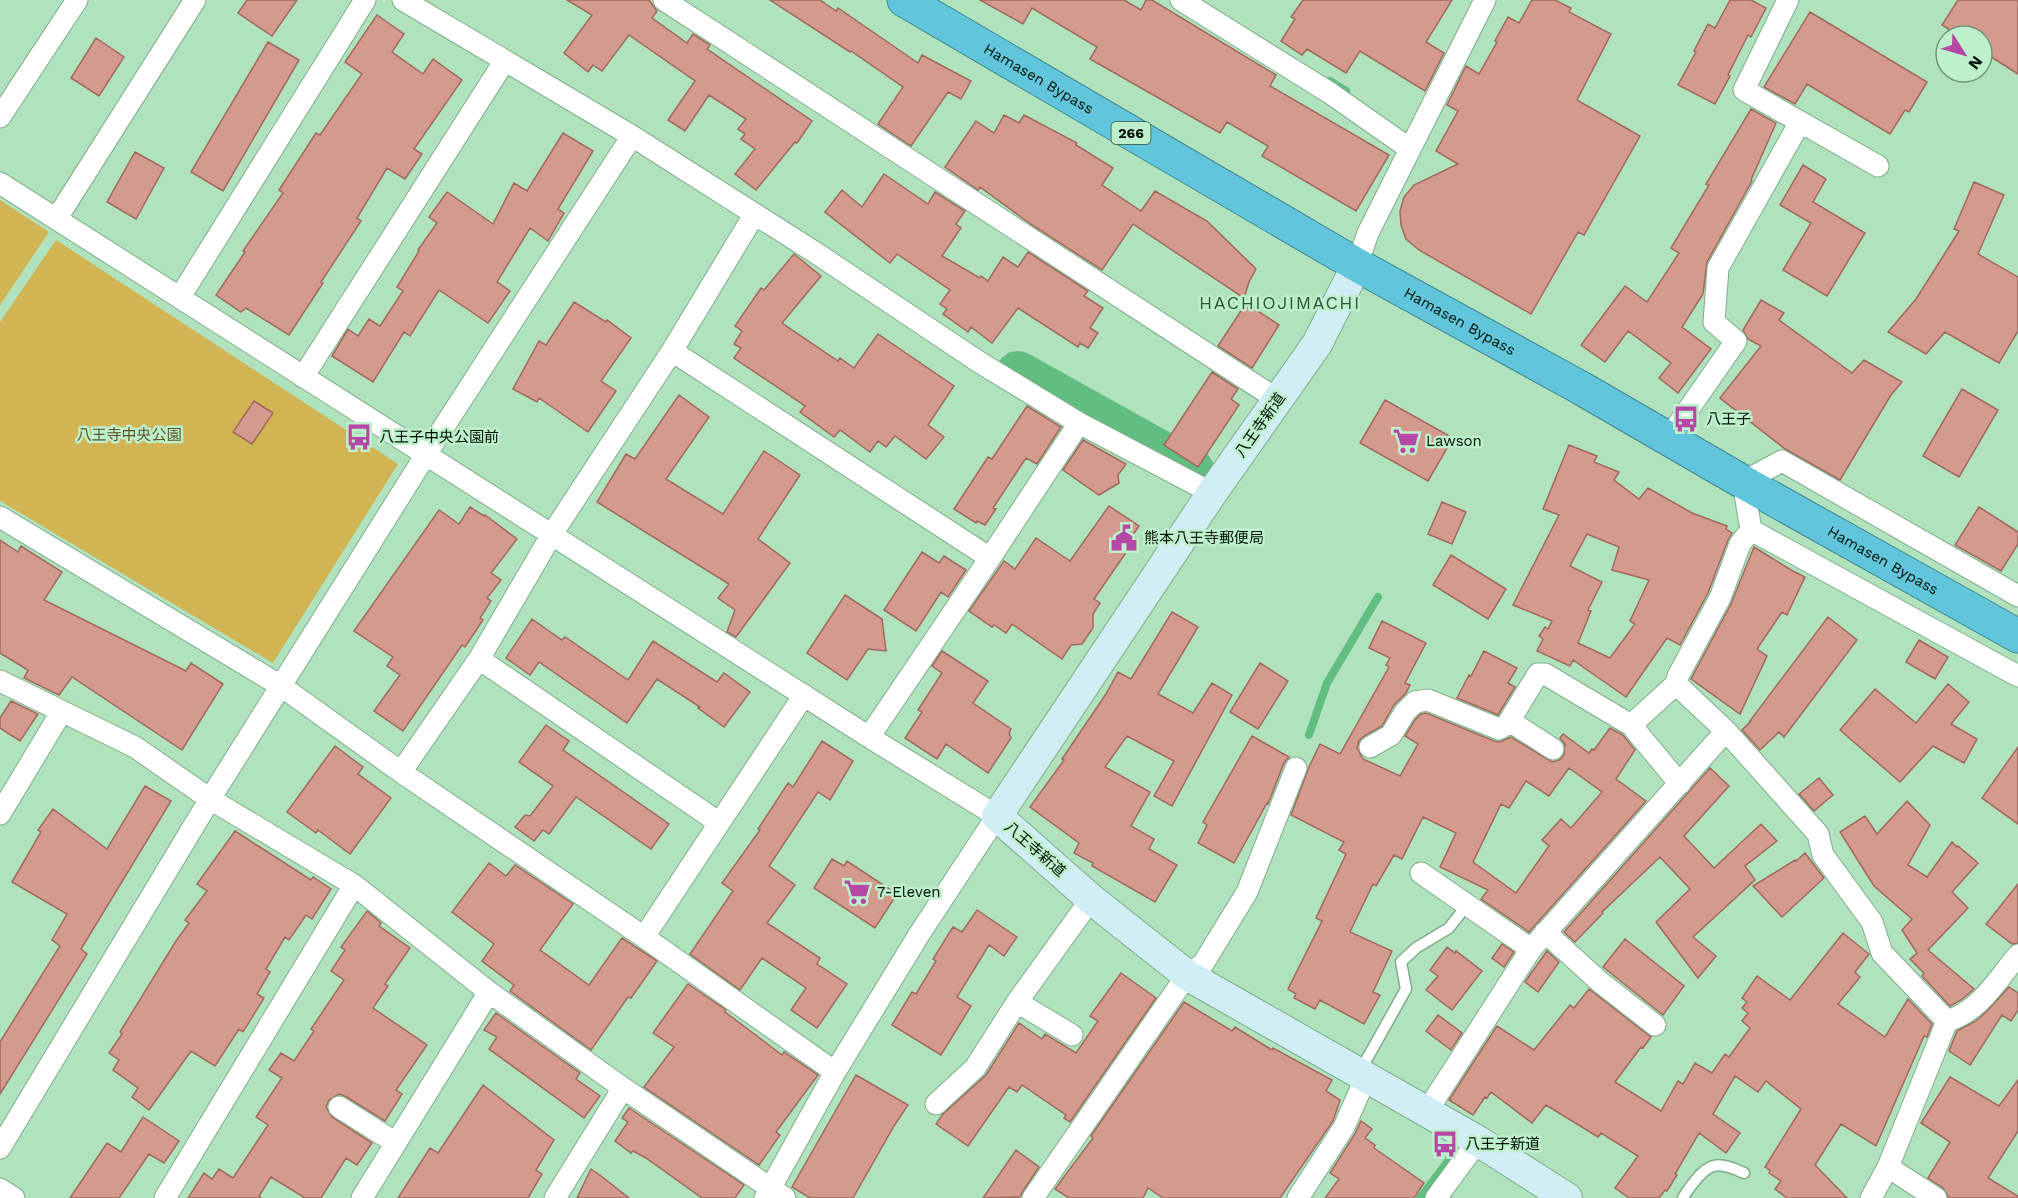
<svg xmlns="http://www.w3.org/2000/svg" width="2018" height="1198" font-family="'Work Sans','Noto Sans JP',sans-serif">
  <style>
    .green { fill: #d1b554 }
    .lines { fill: none; stroke-linecap: round; stroke-linejoin: round }
    .stream { stroke: #61bd81; stroke-width: 8 }
    .river { stroke: #61bd81; stroke-width: 44 }
    .building { fill: #d49a8d; stroke: #a0695d; stroke-width: 1.5; fill-rule: evenodd }
    .lane-casing { stroke: #7dae8b; stroke-width: 13 }
    .street-casing { stroke: #7dae8b; stroke-width: 23 }
    .secondary-casing { stroke: #7dae8b; stroke-width: 32 }
    .highway-casing { stroke: #3f8690; stroke-width: 35 }
    .lane { stroke: #fff; stroke-width: 10 }
    .street { stroke: #fff; stroke-width: 21 }
    .secondary { stroke: #d0eef4; stroke-width: 30 }
    .highway { stroke: #61c6db; stroke-width: 33 }
    .labels { text-anchor: middle; dominant-baseline: central; stroke-width: 5; stroke-linejoin: round; paint-order: stroke }
    .shield { fill: #bdf0cb; stroke: #395340; stroke-width: 1.5 }
    .shield-label { font-size: 14px; font-weight: bold; fill: #011005 }
    .street-label { font-size: 15px; fill: #011005; stroke: #bdf0cb }
    .poi-label { font-size: 15px; fill: #011005; stroke: #bdf0cb; text-anchor: start }
    .park-label { font-size: 15px; fill: #5d5127; stroke: #bdf0cb }
    .quarter-label { font-size: 18px; letter-spacing: 1.5px; fill: #2a593a; stroke: #bdf0cb }
  </style>
  <rect width="100%" height="100%" fill="#b0e2be"/>
  <path class="green" d="M0 200 49 232 0 305Z
    M56 240 398 464 273 663 0 501V322Z"/>
  <g class="lines">
    <path class="stream" d="M1330 81 1346 91
      M1309 735 1327 683 1378 597
      M1420 1198 1452 1156"/>
    <path class="river" d="M1018 373 1192 470"/>
  </g>
  <path class="building" d="M247 0H297L272 36 238 13Z
    M567 0H649L657 11 652 18 687 43 693 34 710 45 707 49 812 121 797 143 795 142 756 190 735 174 755 149 741 139 745 134 738 129 746 119 709 95 685 131 668 120 695 81 629 35 602 71 593 65 588 72 564 53 592 15Z
    M770 0H820L836 11 838 8 918 63 922 55 971 81 961 99 948 92 911 146 878 124 903 87 851 51 850 52Z
    M980 0H1124L1141 10 1146 0H1152L1276 75 1270 86 1389 155 1356 211 1262 156 1268 146 1227 122 1220 133 1090 59 1097 47 1032 8 1023 24Z
    M1303 0H1452L1426 42 1444 53 1425 91 1360 51 1346 73 1307 49 1302 55 1281 41 1295 19 1291 17Z
    M1532 0H1555L1571 8 1569 12 1611 34 1577 100 1640 136 1584 235 1578 232 1531 314 1419 250 1406 239 1401 225 1400 211 1404 197 1414 185 1458 164 1436 151 1458 111 1447 105 1466 66 1479 74 1497 42 1495 41 1508 17 1519 23Z
    M1730 0H1751L1766 8 1751 37 1748 35 1728 75 1730 76 1715 104 1678 85 1696 52 1694 51 1708 24 1715 28Z
    M1958 0H2018V74L1982 51V36H1959L1942 25Z
    M1810 12 1927 82 1909 112 1905 110 1890 134 1807 84 1795 104 1764 87Z
    M377 15 404 34 392 52 423 74 433 59 462 80 414 149 422 154 405 179 387 168 357 218 361 221 321 282 323 283 289 335 246 308 241 312 216 295 245 252 243 251 283 193 279 190 316 133 320 135 362 74 345 62Z
    M96 38 124 57 99 96 71 78Z
    M268 42 299 60 223 191 191 172Z
    M1751 109 1776 123 1751 180 1752 181 1707 262 1703 294 1682 327 1711 349 1678 393 1659 378 1671 363 1628 331 1605 362 1581 345 1625 286 1647 302 1679 253 1671 248 1709 185 1706 184Z
    M1004 115 1019 123 1024 115 1077 143 1076 145 1113 168 1102 185 1141 211 1155 191 1207 221 1256 269 1249 282 1244 298 1133 224 1102 270 1032 225 980 187 978 190 945 167 976 121 994 133Z
    M563 133 593 151 558 209 564 213 548 241 530 228 497 282 510 291 488 323 439 290 410 336 404 332 373 382 332 356 348 329 358 336 369 319 380 326 403 291 397 287 419 251 418 250 437 223 429 217 447 192 493 224 514 183 527 191Z
    M135 152 164 168 136 219 107 202Z
    M1803 165 1826 179 1813 202 1865 233 1827 296 1783 270 1811 223 1780 205Z
    M884 174 928 204 935 192 965 211 956 224 961 228 942 256 980 278 981 276 988 281 1003 257 1018 267 1028 252 1088 291 1084 296 1103 308 1090 328 1098 333 1088 348 1080 343 1078 347 1018 308 992 343 971 327 968 332 943 314 947 309 940 304 950 290 897 254 890 263 825 212 842 190 862 207Z
    M1974 182 2004 195 1978 254 2018 277V331L1999 363 1945 332 1926 354 1888 332 1916 299 1959 231 1954 229Z
    M794 254 821 276 782 323 838 361 840 358 854 368 878 334 954 386 928 425 944 437 926 459 895 436 886 447 878 441 870 452 840 430 834 437 800 412 805 406 734 358 741 348 734 344 742 331 735 326 761 288 764 290Z
    M1761 300 1784 313 1779 320 1852 373 1864 360 1902 382 1891 395 1840 480 1785 449 1720 398 1761 346 1748 339 1743 330Z
    M574 302 606 322 607 320 631 338 601 381 616 391 588 432 539 398 537 402 513 389 539 341 546 345Z
    M1246 303 1279 325 1252 368 1218 346Z
    M1212 372 1238 389 1231 399 1239 405 1198 467 1164 445Z
    M1962 389 1998 410 1959 477 1923 456Z
    M679 395 709 417 666 479 723 514 764 451 800 475 758 539 790 563 736 637 727 632 735 610 718 598 729 584 597 502 626 454 635 459Z
    M1385 400 1453 438 1428 481 1360 443Z
    M254 401 273 413 252 444 233 432Z
    M1027 406 1061 427 1037 464 1026 458 993 508 996 509 985 525 977 521 976 523 954 509 988 457 992 459Z
    M1083 440 1126 464 1118 475 1119 483 1099 495 1063 470Z
    M1569 445 1597 456 1594 462 1619 472 1614 480 1639 499 1648 488 1692 513 1727 526 1726 529 1732 533 1728 540 1708 593 1680 645 1667 638 1626 697 1573 660 1570 666 1537 651 1543 639 1539 636 1545 627 1548 629 1552 621 1513 605 1559 515 1543 509ZM1587 534 1619 547 1612 570 1649 580 1630 621 1635 624 1610 658 1578 643 1591 611 1588 610 1602 582 1570 566Z
    M1442 502 1466 512 1452 544 1428 534Z
    M1109 506 1139 526 1132 536 1136 538 1094 599 1100 603 1093 614V628L1082 644 1071 645 1062 659 1012 624 1006 633 994 625 992 627 969 611 1004 561 1015 569 1036 538 1070 561Z
    M470 507 484 516 485 515 517 539 491 573 501 580 487 598 491 601 480 618 483 620 465 647 462 645 403 731 374 711 400 675 387 666 393 657 354 631 439 510 459 524Z
    M1979 507 2018 532V544L2001 571 1955 545Z
    M0 540 18 552 21 546 62 572 44 600 186 671 191 663 223 684 182 750 72 677 59 695 24 678 28 670 0 653Z
    M1754 547 1791 570 1805 577 1787 615 1782 612 1757 649 1767 656 1740 714 1691 679 1731 604Z
    M922 552 939 563 944 556 966 570 948 597 941 592 916 631 884 610Z
    M1451 555 1506 589 1488 619 1433 585Z
    M845 595 882 619 886 651 868 649 847 680 807 653Z
    M1172 612 1198 627 1158 694 1193 713 1212 683 1232 695 1172 806 1154 796 1174 761 1127 736 1105 767 1150 792 1131 826 1154 839 1149 849 1177 865 1155 902 1092 866 1093 863 1074 853 1079 843 1030 807 1064 760 1062 759 1106 694 1118 672 1131 679Z
    M1828 617 1857 640 1784 737 1779 732 1760 750 1742 730 1751 721H1750Z
    M532 619 562 640 565 637 628 680 653 641 717 682 724 673 750 692 724 727 698 708 700 707 657 679 627 723 539 662 530 675 506 658Z
    M1382 621 1426 643 1405 683 1410 685 1406 693 1394 705 1382 726 1364 736 1359 741 1357 748 1363 759 1400 776 1418 744 1405 736 1415 720 1421 714 1426 713 1494 741 1500 742 1511 737 1552 762 1559 760 1564 755 1565 744 1560 738 1563 734 1589 753 1592 749 1594 750 1610 728 1623 735 1635 750 1616 779 1646 801 1529 932 1481 899 1488 890 1440 867 1456 833 1423 817 1402 859 1394 855 1376 886 1373 884 1350 932 1392 951 1373 992 1380 995 1364 1024 1320 1000 1315 1009 1294 998 1296 994 1288 989 1322 921 1316 918 1346 854 1339 850 1344 842 1291 815 1309 767 1320 744 1340 754 1389 667 1386 665 1390 658 1369 648ZM1569 768 1602 792 1571 828 1561 819 1542 840 1549 846 1516 893 1473 862 1501 804 1509 808 1526 781 1549 796Z
    M1919 640 1948 657 1935 679 1906 662Z
    M942 651 988 681 973 703 1011 729 1009 733 1011 738 988 773 946 744 937 759 905 738 922 712 918 710 942 673 932 666Z
    M1484 651 1517 668 1508 683 1515 687 1498 715 1457 698 1469 675 1471 676Z
    M1260 663 1288 681 1258 729 1230 712Z
    M1948 684 1969 702 1951 724 1977 739 1964 763 1933 746 1900 782 1840 730 1875 689 1916 723Z
    M11 701 38 714 20 741 0 728V718Z
    M546 725 569 741 563 750 669 824 651 849 576 797 549 834 543 830 534 841 515 827 525 815 530 816 553 786 519 762Z
    M1252 736 1289 757 1284 763 1268 804 1267 803 1234 863 1198 843 1207 825 1203 822Z
    M822 741 853 761 830 800 818 792 769 866 795 885 767 923 820 958 817 964 847 984 817 1028 791 1010 806 988 762 958 740 990 690 954 733 891 722 883 760 830 758 829 788 783 793 787Z
    M335 746 363 767 358 774 391 798 350 854 318 830 316 833 287 812Z
    M2018 747V824L1982 798Z
    M1710 768 1729 786 1684 836 1714 868 1761 824 1777 841 1745 866 1755 880 1693 937 1716 956 1698 978 1656 922 1690 889 1660 857 1602 912 1603 913 1575 942 1564 932Z
    M1819 778 1833 795 1814 811 1799 794Z
    M145 786 171 801 81 949 87 954 0 1094V1042L60 946 52 940 67 914 12 882 41 832 38 830 53 809 107 849Z
    M1907 801 1930 825 1908 865 1927 877 1952 842 1957 847 1958 846 1978 863 1952 892 1968 908 1928 950 1974 989 1961 1000 1950 1006 1922 976 1924 973 1910 959 1917 953 1902 930 1912 919 1874 886 1840 832 1865 816 1877 834Z
    M235 831 311 880 313 877 331 889 312 919 306 915 289 940 285 937 266 969 270 972 257 994 264 998 243 1032 239 1029 215 1066 191 1051 149 1110 132 1097 138 1088 113 1070 119 1060 109 1053 122 1034 120 1032 176 941 189 923 185 920 207 891 197 884Z
    M1805 853 1824 878 1782 917 1753 886 1795 860 1796 861Z
    M832 859 844 866 847 861 897 894 875 928 814 888Z
    M489 863 506 876 515 865 573 904 540 950 589 985 622 938 657 961 631 998 628 997 591 1050 510 991 514 985 482 961 494 944 452 912Z
    M2018 884V943L2012 944 1986 924Z
    M977 910 1017 937 1004 956 989 945 957 997 971 1006 941 1055 892 1025 912 992 916 994 936 961 933 959 953 927 962 932Z
    M367 911 381 923 379 926 410 948 385 984 388 986 373 1008 427 1045 396 1090 402 1094 385 1121 345 1096 339 1094 329 1100 326 1107 332 1117 372 1143 357 1165 346 1158 321 1198H305L271 1177 259 1196 261 1198H188L204 1173 212 1179 219 1169 233 1178 268 1125 256 1117 282 1078 269 1070 281 1053 294 1061 314 1031 311 1029 344 980 331 971 345 950 341 947Z
    M1843 933 1869 954 1855 972 1860 977 1838 1004 1885 1037 1908 999 1932 1024 1927 1037 1924 1036 1876 1146 1841 1124 1815 1165 1847 1198H1787L1775 1189 1781 1181 1769 1173 1770 1170 1765 1167 1801 1109 1766 1081 1758 1092 1735 1076 1713 1114 1740 1133 1726 1153 1699 1133 1675 1174 1677 1175 1667 1191 1665 1190 1659 1198H1629L1615 1188 1638 1156 1601 1133 1598 1137 1546 1105 1532 1123 1491 1092 1487 1098 1485 1097 1473 1115 1449 1100 1497 1026 1534 1050 1570 1005 1574 1008 1589 989 1651 1037 1643 1048 1641 1047 1615 1082 1661 1111 1678 1081 1683 1084 1695 1063 1712 1073 1725 1054 1729 1057 1750 1028 1742 1021 1748 1013 1742 1008 1747 1002 1742 998 1757 976 1790 1000Z
    M1625 939 1684 986 1663 1015 1603 967Z
    M1502 944 1514 952 1504 967 1492 958Z
    M1447 947 1455 953 1456 951 1482 971 1452 1010 1426 990 1438 976 1430 970Z
    M1547 951 1559 962 1538 992 1525 982Z
    M1121 973 1156 998 1070 1122 1064 1118 1066 1115 1022 1085 1017 1092 1009 1087 968 1146 936 1124 943 1114 986 1075 1019 1023 1042 1039 1045 1034 1076 1053 1098 1021 1090 1016Z
    M688 984 726 1010 725 1012 782 1055 784 1052 818 1075 776 1132 780 1135 759 1165 644 1087 674 1047 653 1033Z
    M2009 987 2018 993V1010L2011 1021 2002 1015 1970 1065 1949 1051 1957 1031 1976 1021 1986 1012Z
    M1184 1002 1232 1031 1235 1027 1272 1050 1273 1048 1332 1080 1326 1091 1340 1100 1333 1121 1280 1198H1163L1148 1188 1143 1198H1069L1055 1189 1093 1138 1091 1136Z
    M496 1013 580 1073 576 1079 600 1096 584 1118 489 1049 497 1037 484 1030Z
    M1438 1015 1462 1033 1451 1050 1426 1031Z
    M856 1075 908 1105 894 1126 853 1198H810L792 1187Z
    M1950 1077 1999 1106 2018 1080V1131L1988 1178 2018 1196V1198H1949L1943 1188 1928 1178 1950 1142 1921 1123Z
    M483 1085 554 1140 536 1170 542 1174 528 1198H398L430 1148 438 1153Z
    M629 1108 744 1185 735 1198H702L646 1158 633 1151 631 1153 615 1141 628 1122 622 1118Z
    M143 1117 179 1141 164 1163 149 1154 119 1198H70L107 1143 121 1152Z
    M1361 1121 1372 1129 1365 1138 1375 1145 1374 1148 1424 1183 1414 1198H1325L1339 1179 1330 1173 1355 1134Z
    M1016 1150 1039 1167 1023 1191 1020 1197 983 1198Z
    M591 1169 601 1176 629 1198H577Z"/>
  <g class="lines">
    <g class="lane-casing">
      <path id="lane" d="M1365 1072 1364 1064 1406 989 1401 962 1416 948 1449 928 1467 905
        M1683 1198C1686 1192 1690 1187 1694 1182 1710 1161 1720 1162 1744 1173"/>
    </g>
    <g class="street-casing">
      <path id="street" d="M403 0 632 136 816 253 979 362 1079 423 1212 493
        M664 0 1278 400
        M1181 0 1330 93 1410 149
        M1788 0 1744 90 1878 166
        M0 117 77 0
        M0 183 869 737 997 816 920 933 835 1072 765 1198
        M57 218 195 0
        M1357 265 1368 233 1485 0
        M180 297 365 0
        M672 351 990 558
        M303 377 504 62
        M1668 439 1736 341 1714 322 1718 268 1800 122
        M0 517 281 686 401 772 644 937 835 1072
        M1751 530 2018 676
        M479 659 718 822
        M0 681 135 747 210 799 354 885 489 992 623 1088 785 1198
        M1508 723 1538 674H1545L1631 725 1680 784
        M1631 725 1676 684
        M869 737 990 558 1079 423
        M1370 747 1391 735 1405 712 1415 702 1428 700 1499 729 1511 722 1553 749
        M401 772 479 659 552 534 672 351 754 215
        M0 814 62 711
        M1421 873 1531 949
        M1545 932 1600 982 1655 1025
        M644 937 804 695
        M1017 1002 1091 899
        M1947 1021 1882 953 1872 922 1823 855 1818 834 1726 731 1676 684 1678 676 1720 598 1740 544 1751 530 1743 482 1782 461 2018 596
        M1947 1021C1979 1012 1998 979 2018 955
        M936 1104 975 1068 1017 1002 1072 1035
        M339 1107 396 1143
        M1427 1111 1531 949 1726 731
        M0 1148 210 799 425 456 632 136
        M1888 1167 1936 1198
        M0 1189 14 1198
        M165 1198 354 885
        M362 1198 489 992
        M555 1198 623 1088
        M1033 1198 1187 975 1203 964 1247 892 1296 768
        M1298 1198 1344 1127 1366 1077
        M1436 1198 1478 1141
        M1871 1198 1888 1167 1947 1021"/>
    </g>
    <g class="secondary-casing">
      <path id="secondary" d="M1357 265 1317 344 1212 493 997 816 1091 899 1187 975 1478 1141 1567 1198"/>
    </g>
    <g class="highway-casing">
      <g id="highway">
        <path id="s1" d="M904 0 1357 265 1581 388 1743 482 2018 636"/>
      </g>
    </g>
    <use href="#lane" class="lane"/>
    <use href="#street" class="street"/>
    <use href="#secondary" class="secondary"/>
    <use href="#highway" class="highway"/>
  </g>
  <defs>
    <g id="bus-bare" transform="scale(2.07)"><path d="M-5-6H5V4H4V6H2V4H-2V6H-4V4H-5ZM-3.5-4V0h7V-4ZM-3.5 1.2v1.5H-2V1.2ZM2 1.2v1.5H3.5V1.2Z" fill="#b547a6" stroke="#bdf0cb" stroke-width="2.5" paint-order="stroke"/></g>
    <g id="supermarket-bare" transform="scale(2.07)"><path d="M-6-5.5h2.5l.6 2H6L4.5 2H-2.5L-4.4-4H-6ZM-1.5 3.2a1.3 1.3 0 1 0 .1 0ZM3 3.2a1.3 1.3 0 1 0 .1 0Z" fill="#b547a6" stroke="#bdf0cb" stroke-width="2.5" paint-order="stroke"/></g>
    <g id="civic-bare" transform="scale(2.07)"><path d="M-.6-6.5H3V-4.5H.6V-3L4-1V1h2V6H-6V1h2V-1L-.6-3ZM-1.2 2.5V6h2.4V2.5Z" fill="#b547a6" stroke="#bdf0cb" stroke-width="2.5" paint-order="stroke"/></g>
  </defs>
  <g fill-rule="evenodd">
    <use href="#bus-bare" x="1686" y="419"/>
    <use href="#bus-bare" x="359" y="437"/>
    <use href="#supermarket-bare" x="1406" y="441"/>
    <use href="#civic-bare" x="1124" y="538"/>
    <use href="#supermarket-bare" x="857" y="892"/>
    <use href="#bus-bare" x="1445" y="1144"/>
  </g>
  <g class="labels">
    <rect class="shield" x="1111.5" y="122" width="39" height="22" rx="4.5"/>
    <g class="shield-label">
      <text x="1131" y="133">266</text>
    </g>
    <g class="street-label">
      <text stroke="none"><textPath href="#s1" startOffset="156">Hamasen Bypass</textPath></text>
      <text stroke="none"><textPath href="#s1" startOffset="642">Hamasen Bypass</textPath></text>
      <text transform="translate(1260 425) rotate(-55)">八王寺新道</text>
      <text stroke="none"><textPath href="#s1" startOffset="1128">Hamasen Bypass</textPath></text>
      <text transform="translate(1035 849) rotate(41)">八王寺新道</text>
    </g>
    <g class="poi-label">
      <text x="1706" y="419">八王子</text>
      <text x="379" y="437">八王子中央公園前</text>
      <text x="1426" y="441">Lawson</text>
      <text x="1144" y="538">熊本八王寺郵便局</text>
      <text x="877" y="892">7-Eleven</text>
      <text x="1465" y="1144">八王子新道</text>
    </g>
    <g class="park-label">
      <text x="129" y="435">八王寺中央公園</text>
    </g>
    <g class="quarter-label">
      <text x="1280" y="302">HACHIOJIMACHI</text>
    </g>
  </g>
  <g transform="translate(1964 54) rotate(127)"><circle r="28" fill="#bdf0cb" stroke="#72967c" stroke-width="1.5"/>
  <path d="M0-4.5L10 22L0 15L-10 22Z" fill="#b547a6"/>
  <text y="-9" font-size="16" font-weight="bold" text-anchor="middle" fill="#011005">N</text>
  </g>
</svg>
